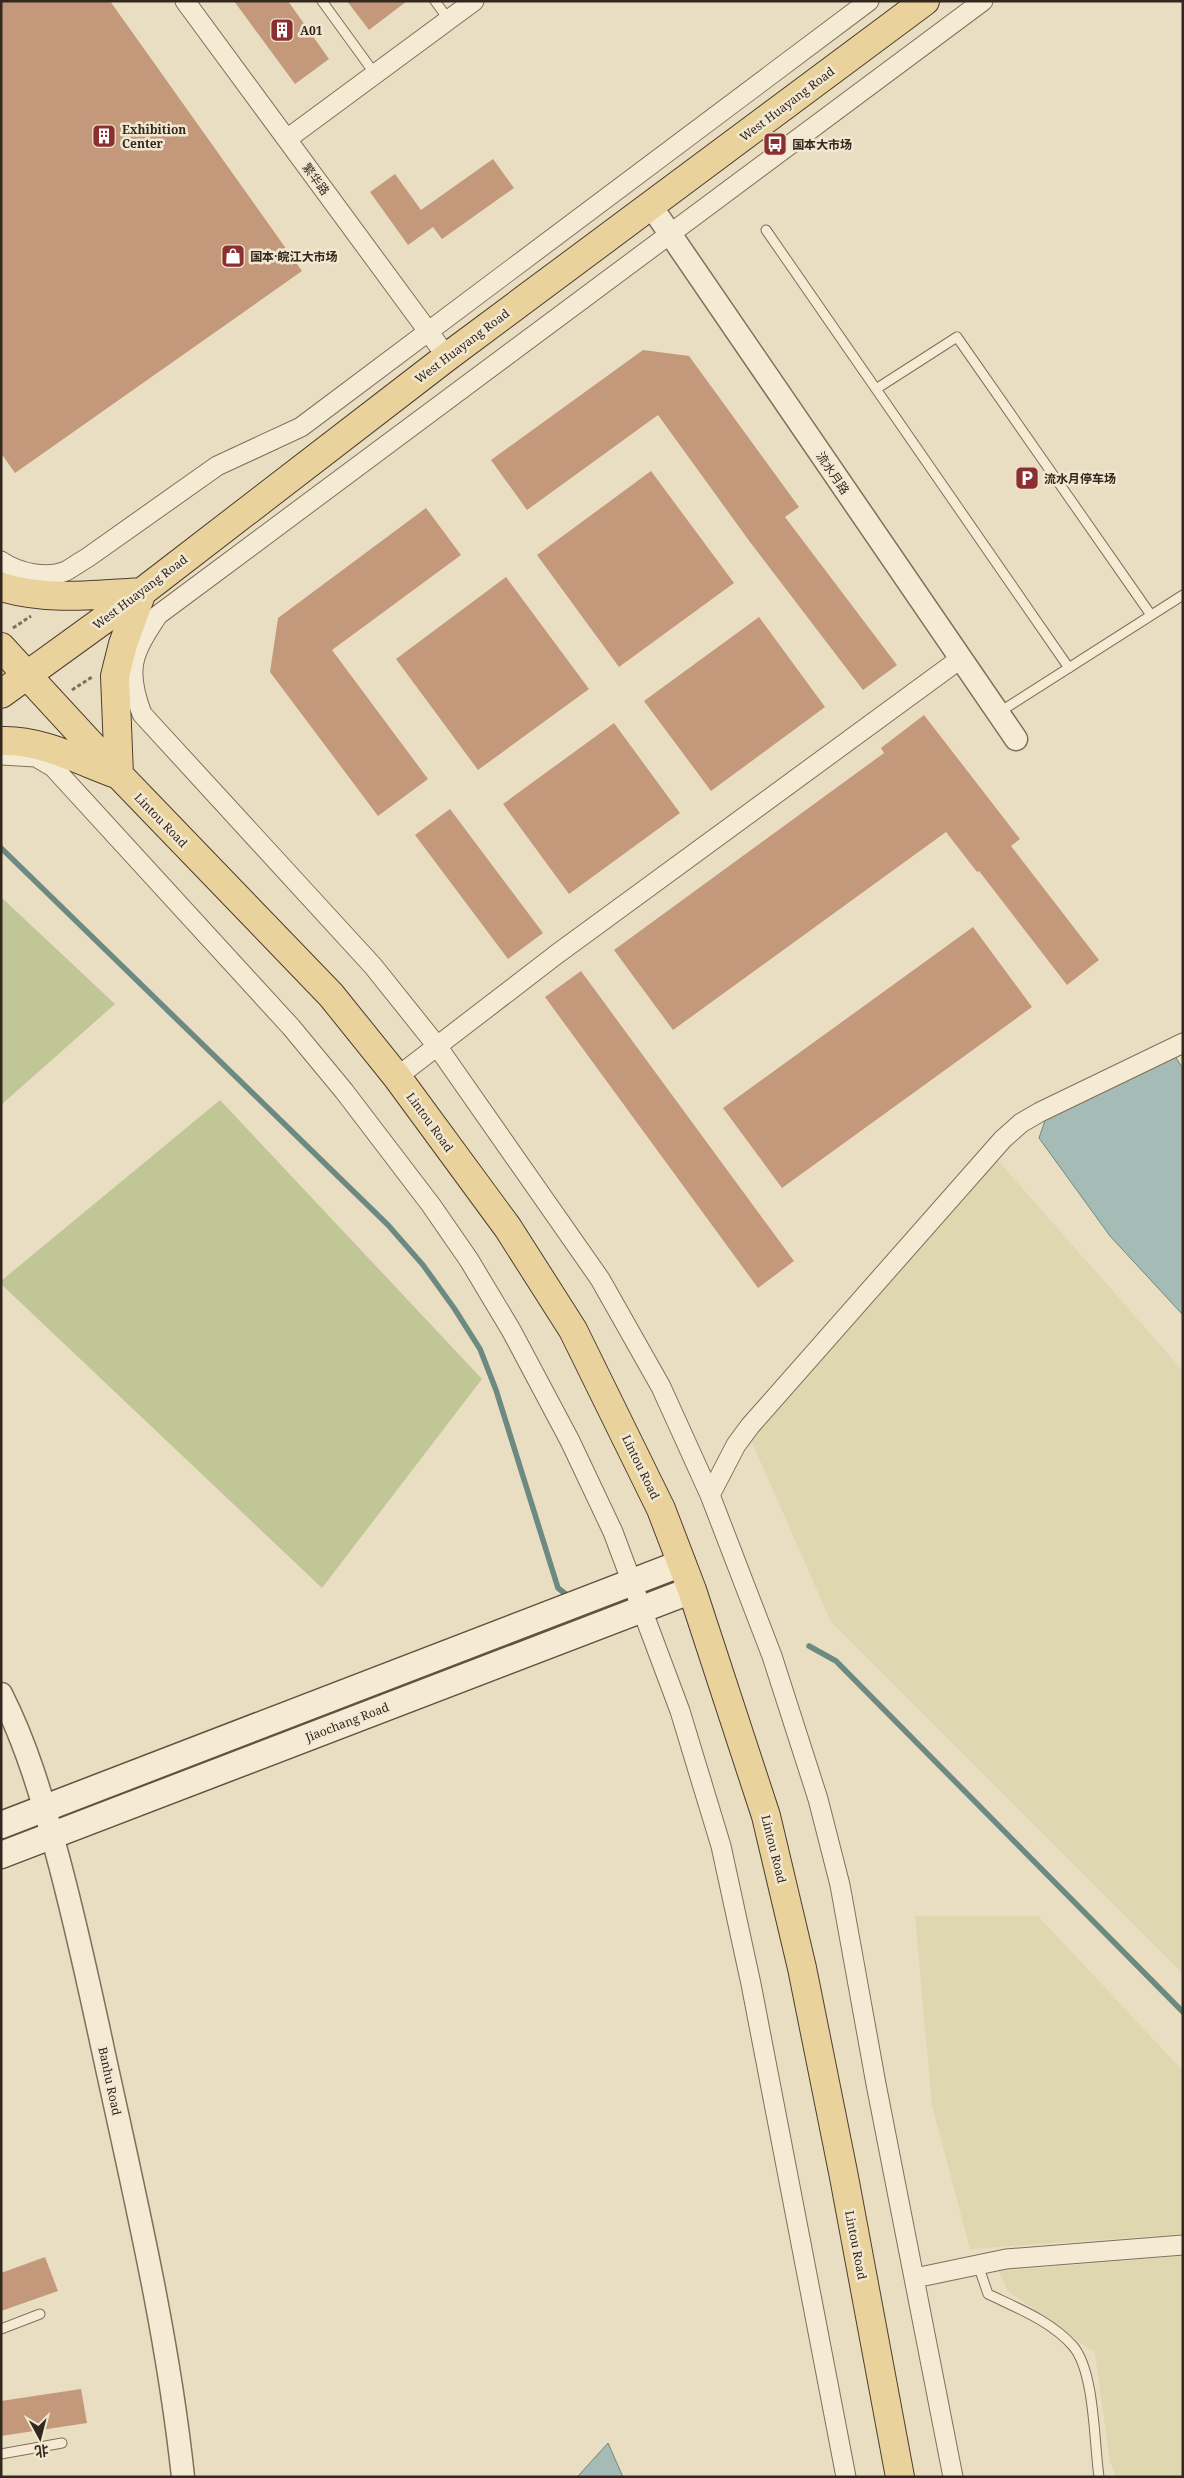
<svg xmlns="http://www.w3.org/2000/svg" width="1184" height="2478" font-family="'Noto Serif','Noto Sans SC',serif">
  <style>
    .farmland { fill: #ded7b0 }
    .green { fill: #c1c697 }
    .water { fill: #a4bcb5; stroke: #6c8982 }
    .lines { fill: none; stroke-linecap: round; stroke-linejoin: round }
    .stream { stroke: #6c8982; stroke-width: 5.5 }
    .building { fill: #c4997b }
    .service-casing { stroke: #826f5b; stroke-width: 11 }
    .minor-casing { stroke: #826f5b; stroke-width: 21 }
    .tertiary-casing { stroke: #826f5b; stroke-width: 25 }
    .secondary-casing { stroke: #63513e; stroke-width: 29 }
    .primary-casing { stroke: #4f3e2f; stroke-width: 30 }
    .path { stroke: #826f5b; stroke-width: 3; stroke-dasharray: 4 2.5; stroke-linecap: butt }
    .service { stroke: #f5ebd4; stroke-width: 9 }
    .minor { stroke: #f5ebd4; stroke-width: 19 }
    .tertiary { stroke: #f5ebd4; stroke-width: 22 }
    .secondary { stroke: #f5ebd4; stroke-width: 26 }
    .primary { stroke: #ead29c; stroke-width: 28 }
    .labels { text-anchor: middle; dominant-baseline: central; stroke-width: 5; stroke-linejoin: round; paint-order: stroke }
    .poi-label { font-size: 12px; font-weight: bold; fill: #33281e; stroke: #f2e8d1; text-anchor: start }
    .street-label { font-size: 12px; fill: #33281e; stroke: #f2e8d1 }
  </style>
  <rect width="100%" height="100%" fill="#e9dec2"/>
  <path class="farmland" d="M995 1157 1183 1371V1974L831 1622 747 1431Z
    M915 1916H1038L1183 2071V2234L970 2249 932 2105Z
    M1183 2256V2477H1116L1110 2461 1095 2353 1007 2290 999 2271Z"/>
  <path class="green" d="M1 897 115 1004 1 1105Z
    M220 1100 482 1379 322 1588 1 1284V1281Z"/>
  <path class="water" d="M1175 1056 1183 1069V1315L1110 1236 1039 1138 1048 1112Z
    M608 2443 623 2477H577L579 2475Z"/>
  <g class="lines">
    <path class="stream" d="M1 848 388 1225 423 1265 454 1308 480 1349 496 1390 558 1588 567 1595
      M809 1646 836 1661 1183 2012"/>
  </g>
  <path class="building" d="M1 1H110L302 271 15 473 1 453Z
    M234 1H288L329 59 295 84Z
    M347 1H407L369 30Z
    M493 159 514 188 442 239 433 227 408 245 370 192 395 174 421 210Z
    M643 350 689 356 799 507 785 517 897 665 863 690 750 542 658 415 527 510 491 460Z
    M651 471 734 583 619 667 537 555Z
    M426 508 461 555 332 650 428 779 378 816 270 672 278 618Z
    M506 577 589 689 478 770 396 659Z
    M759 617 825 707 711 791 644 701Z
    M924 715 1020 839 1011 846 1099 960 1067 985 979 871 977 872 946 832 673 1030 614 950 884 753 881 748Z
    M614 723 680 813 569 894 503 804Z
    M450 809 543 933 508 959 415 835Z
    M973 927 1032 1007 782 1188 723 1108Z
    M581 971 794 1261 758 1288 545 997Z
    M45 2257 58 2291 1 2311V2273Z
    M81 2389 87 2423 1 2436V2401Z"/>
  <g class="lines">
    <g class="service-casing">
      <path id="service" d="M322 1 375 74
        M435 1 449 20
        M766 230 1069 668
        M876 389 957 337 1151 615
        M998 713 1183 595
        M978 2265 988 2294C1017 2308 1051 2321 1073 2346 1095 2372 1094 2443 1099 2477
        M1 2329 40 2314
        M1 2454 62 2443"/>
    </g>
    <g class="minor-casing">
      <path id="minor" d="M185 1 447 357
        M287 139 474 1
        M1 561C18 573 47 579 66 571 73 567 80 562 87 558L217 466 301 427 869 1
        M1 755 36 757 53 767 291 1027 344 1091 431 1205 469 1260 511 1330 570 1441 613 1532 680 1711 721 1846 751 1984 846 2477
        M397 1077 557 954 960 659
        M710 1495 736 1445 750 1426 1003 1139 1021 1123 1040 1112 1183 1043
        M915 2278 1006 2259 1183 2245
        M953 2477 876 2084 840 1885 818 1799 772 1656 710 1495 661 1387 600 1279 437 1046 373 966 142 714C125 669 132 654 158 615L983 1"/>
    </g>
    <g class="tertiary-casing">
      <path id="tertiary" d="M651 206 1016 739
        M1 1694C26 1743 42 1797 56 1850 75 1919 90 1989 105 2059 135 2197 168 2336 183 2477"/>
    </g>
    <g class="secondary-casing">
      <path id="secondary" d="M1 1825 682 1563
        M1 1855 692 1590"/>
    </g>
    <g class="primary-casing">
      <path id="primary" d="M1 587C48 601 94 595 142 592L123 644 115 676 119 775C82 762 41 739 1 741
        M1 647 119 775 331 995 397 1077 508 1228 573 1330 661 1509 692 1590 766 1816 802 1968 844 2177 900 2477
        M1 694 142 592 447 357 925 1"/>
    </g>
    <path class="path" d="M13 628 31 616
      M72 690 92 677"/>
    <use href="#service" class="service"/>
    <use href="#minor" class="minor"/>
    <use href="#tertiary" class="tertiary"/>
    <use href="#secondary" class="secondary"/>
    <use href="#primary" class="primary"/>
  </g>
  <defs>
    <g id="building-square" transform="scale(1.25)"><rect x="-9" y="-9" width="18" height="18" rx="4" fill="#8b3031" stroke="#f2e8d1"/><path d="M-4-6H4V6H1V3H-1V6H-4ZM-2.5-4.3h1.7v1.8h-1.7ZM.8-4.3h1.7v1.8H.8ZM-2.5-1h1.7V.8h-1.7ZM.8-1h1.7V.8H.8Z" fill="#fff"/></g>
    <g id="bus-square" transform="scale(1.25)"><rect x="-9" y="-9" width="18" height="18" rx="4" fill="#8b3031" stroke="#f2e8d1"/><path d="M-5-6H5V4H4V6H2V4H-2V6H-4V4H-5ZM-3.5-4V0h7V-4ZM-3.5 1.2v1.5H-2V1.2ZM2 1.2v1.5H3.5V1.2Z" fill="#fff"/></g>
    <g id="shop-square" transform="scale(1.25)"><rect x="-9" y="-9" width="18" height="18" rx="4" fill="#8b3031" stroke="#f2e8d1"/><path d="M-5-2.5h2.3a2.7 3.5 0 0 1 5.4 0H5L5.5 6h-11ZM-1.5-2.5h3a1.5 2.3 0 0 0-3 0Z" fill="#fff"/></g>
    <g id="parking-square" transform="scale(1.25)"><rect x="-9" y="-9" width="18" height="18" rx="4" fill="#8b3031" stroke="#f2e8d1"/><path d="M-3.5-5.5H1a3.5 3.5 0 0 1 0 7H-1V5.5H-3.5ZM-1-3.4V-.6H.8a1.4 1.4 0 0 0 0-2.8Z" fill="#fff"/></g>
  </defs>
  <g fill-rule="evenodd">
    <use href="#building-square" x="282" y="30"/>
    <use href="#building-square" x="104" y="136"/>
    <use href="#bus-square" x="775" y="144"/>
    <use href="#shop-square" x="233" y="256"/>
    <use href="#parking-square" x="1027" y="478"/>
  </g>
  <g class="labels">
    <g class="poi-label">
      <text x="300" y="30">A01</text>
      <text x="122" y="129">Exhibition<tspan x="122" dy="14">Center</tspan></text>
      <text x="792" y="144">国本大市场</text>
      <text x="250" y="256">国本·皖江大市场</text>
      <text x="1044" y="478">流水月停车场</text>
    </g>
    <g class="street-label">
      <text transform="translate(787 104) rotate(-37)">West Huayang Road</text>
      <text transform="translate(316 179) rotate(54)">繁华路</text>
      <text transform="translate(462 346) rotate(-37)">West Huayang Road</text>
      <text transform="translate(833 473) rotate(56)">流水月路</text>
      <text transform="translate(140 592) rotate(-37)">West Huayang Road</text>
      <text transform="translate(161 820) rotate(46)">Lintou Road</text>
      <text transform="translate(430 1122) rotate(54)">Lintou Road</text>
      <text transform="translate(641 1467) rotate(64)">Lintou Road</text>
      <text transform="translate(347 1722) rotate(-21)">Jiaochang Road</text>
      <text transform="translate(774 1849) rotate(76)">Lintou Road</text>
      <text transform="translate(110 2081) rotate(78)">Banhu Road</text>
      <text transform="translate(856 2245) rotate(79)">Lintou Road</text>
    </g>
  </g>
  <rect width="1184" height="2478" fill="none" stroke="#33281e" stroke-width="5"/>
  <g transform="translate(40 2438) rotate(173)" stroke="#f2e8d1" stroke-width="4" paint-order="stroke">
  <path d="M0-4L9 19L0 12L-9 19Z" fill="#33281e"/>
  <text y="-8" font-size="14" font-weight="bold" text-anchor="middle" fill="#33281e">北</text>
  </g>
</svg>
